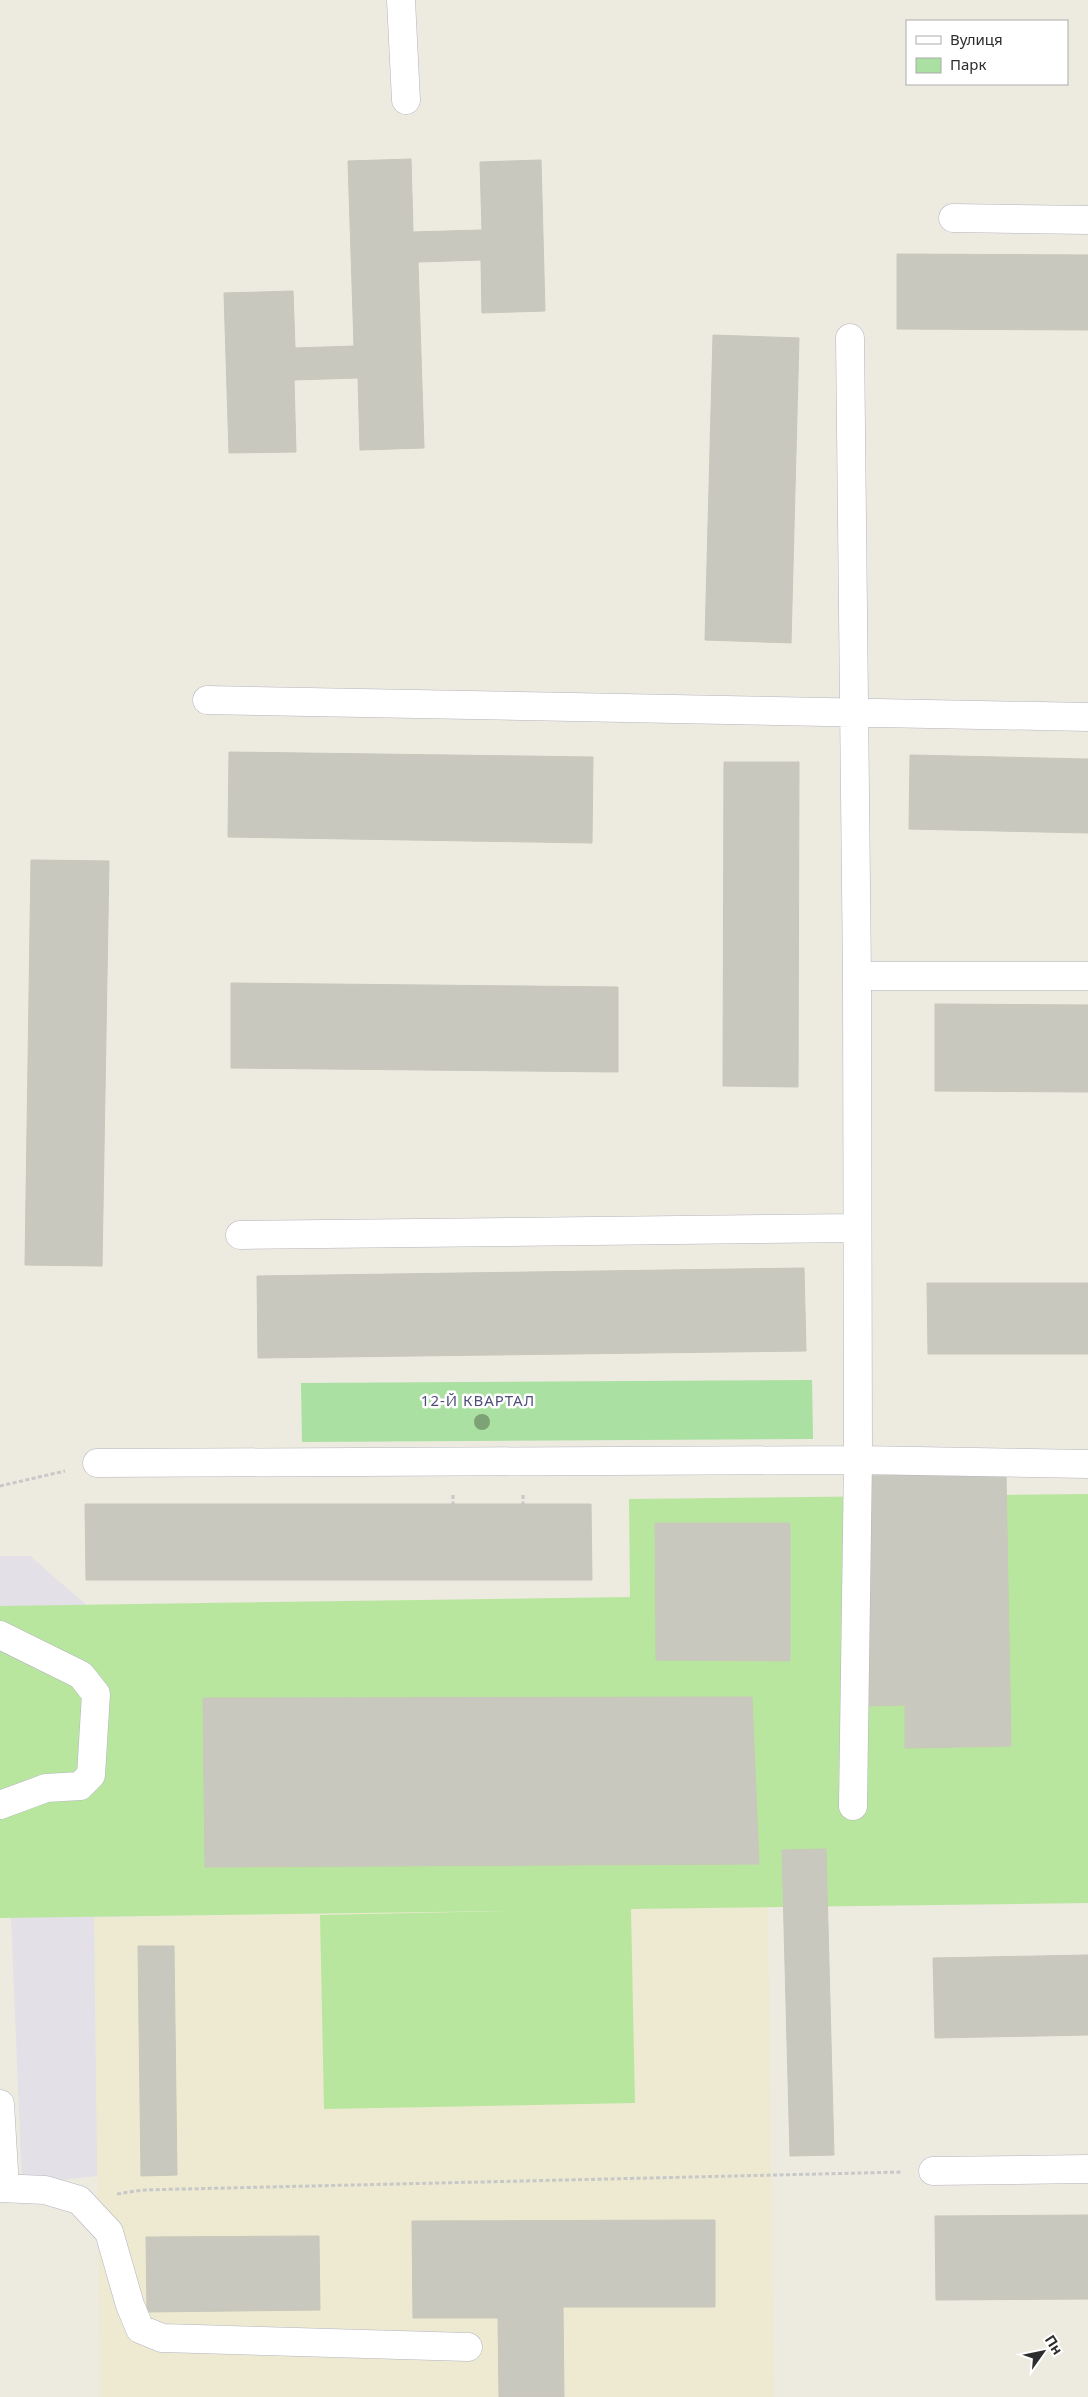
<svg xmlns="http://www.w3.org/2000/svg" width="1088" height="2397" font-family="'Noto Sans',sans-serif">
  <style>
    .industrial { fill: #e3e0e7 }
    .education { fill: #edead1 }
    .green { fill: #aae0a1 }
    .pitch { fill: #b9e69e }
    .building { fill: #c9c8bf; stroke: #c9c7ba }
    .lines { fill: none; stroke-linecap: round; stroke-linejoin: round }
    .minor-casing { stroke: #b4b4bf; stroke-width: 29 }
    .path { stroke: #c8c8c8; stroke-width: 3; stroke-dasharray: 4 2.5; stroke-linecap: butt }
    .minor { stroke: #fff; stroke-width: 28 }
    .tree { fill: #7da276 }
    .labels { text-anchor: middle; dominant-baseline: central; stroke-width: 5; stroke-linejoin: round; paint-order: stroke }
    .neighbourhood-label { font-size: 15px; letter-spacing: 1px; fill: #504f7b; stroke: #fff }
  </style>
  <rect width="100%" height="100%" fill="#edeae0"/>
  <path class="industrial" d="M0 1556H30L139 1651 167 1928 116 2174 22 2184 7 1818 0 1807Z"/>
  <path class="education" d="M768 1907 774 2397H100L94 1917Z"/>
  <path class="green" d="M812 1380 813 1439 302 1442 301 1383Z"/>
  <path class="pitch" d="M1088 1494V1903L631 1909 635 2103 324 2109 320 1915 507 1911 0 1918V1606L630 1597 629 1499Z"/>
  <path class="building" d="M411 159 413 232 482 230 480 162 541 160 545 311 482 313 481 260 418 262 424 448 360 450 358 378 294 380 296 452 229 453 224 293 293 291 295 348 354 346 348 161Z
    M897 254 1088 255V330L897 329Z
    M713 335 799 338 791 643 705 640Z
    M229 752 593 757 592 843 228 837Z
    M910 755 1088 759V833L909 829Z
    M724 762H799L798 1087 723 1086Z
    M31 860 109 861 102 1266 25 1265Z
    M231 983 618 987V1072L231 1068Z
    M935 1004 1088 1005V1092L935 1091Z
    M804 1268 806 1351 258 1358 257 1276Z
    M927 1283H1088V1354H928Z
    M1006 1474 1011 1746 905 1748V1705L865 1706 862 1476Z
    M85 1504H591L592 1580H86Z
    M655 1523H790V1661L656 1660Z
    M752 1697 759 1864 205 1867 203 1698Z
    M826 1849 834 2155 790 2156 782 1850Z
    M138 1946H174L177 2175 141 2176Z
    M1088 1955V2035L935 2038 933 1958Z
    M1088 2215V2299L936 2300 935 2216Z
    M715 2220V2307H563L564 2397H499L498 2318H413L412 2221Z
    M319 2236 320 2310 147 2312 146 2237Z"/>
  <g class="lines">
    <g class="minor-casing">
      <path id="minor" d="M401 0 406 100
        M953 218 1088 220
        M850 338 857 976 858 1460 853 1806
        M207 700 1088 717
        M857 976H1088
        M240 1235 856 1228
        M97 1463 858 1460 1088 1464
        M0 1635 81 1675 96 1694 91 1775 80 1786 46 1788 0 1805
        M0 2104 5 2188
        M933 2171 1088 2169
        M0 2188 45 2190 79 2200 109 2232 130 2305 140 2329 162 2338 468 2347"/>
    </g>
    <path class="path" d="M0 1486 65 1471
      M453 1495V1504
      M523 1495V1504
      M117 2194 142 2190 903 2172"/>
    <use href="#minor" class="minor"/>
  </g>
  <circle class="tree" cx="482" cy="1422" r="8"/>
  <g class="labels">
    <g class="neighbourhood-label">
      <text x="478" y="1400">12-Й КВАРТАЛ</text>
    </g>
  </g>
  <rect x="906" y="20" width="162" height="65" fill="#ffffff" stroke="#ababab"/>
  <rect x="916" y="36" width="25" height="8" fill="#ffffff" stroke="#ababab"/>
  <text x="950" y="45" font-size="15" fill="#2d2d2d">Вулиця</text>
  <rect x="916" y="58" width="25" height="15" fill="#aae0a1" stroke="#ababab"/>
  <text x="950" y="70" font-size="15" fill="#2d2d2d">Парк</text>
  <g transform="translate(1043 2352) rotate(57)" stroke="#ffffff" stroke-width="4" paint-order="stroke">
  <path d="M0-4L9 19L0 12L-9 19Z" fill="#2d2d2d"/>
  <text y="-8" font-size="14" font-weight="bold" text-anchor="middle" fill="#2d2d2d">Пн</text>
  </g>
</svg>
